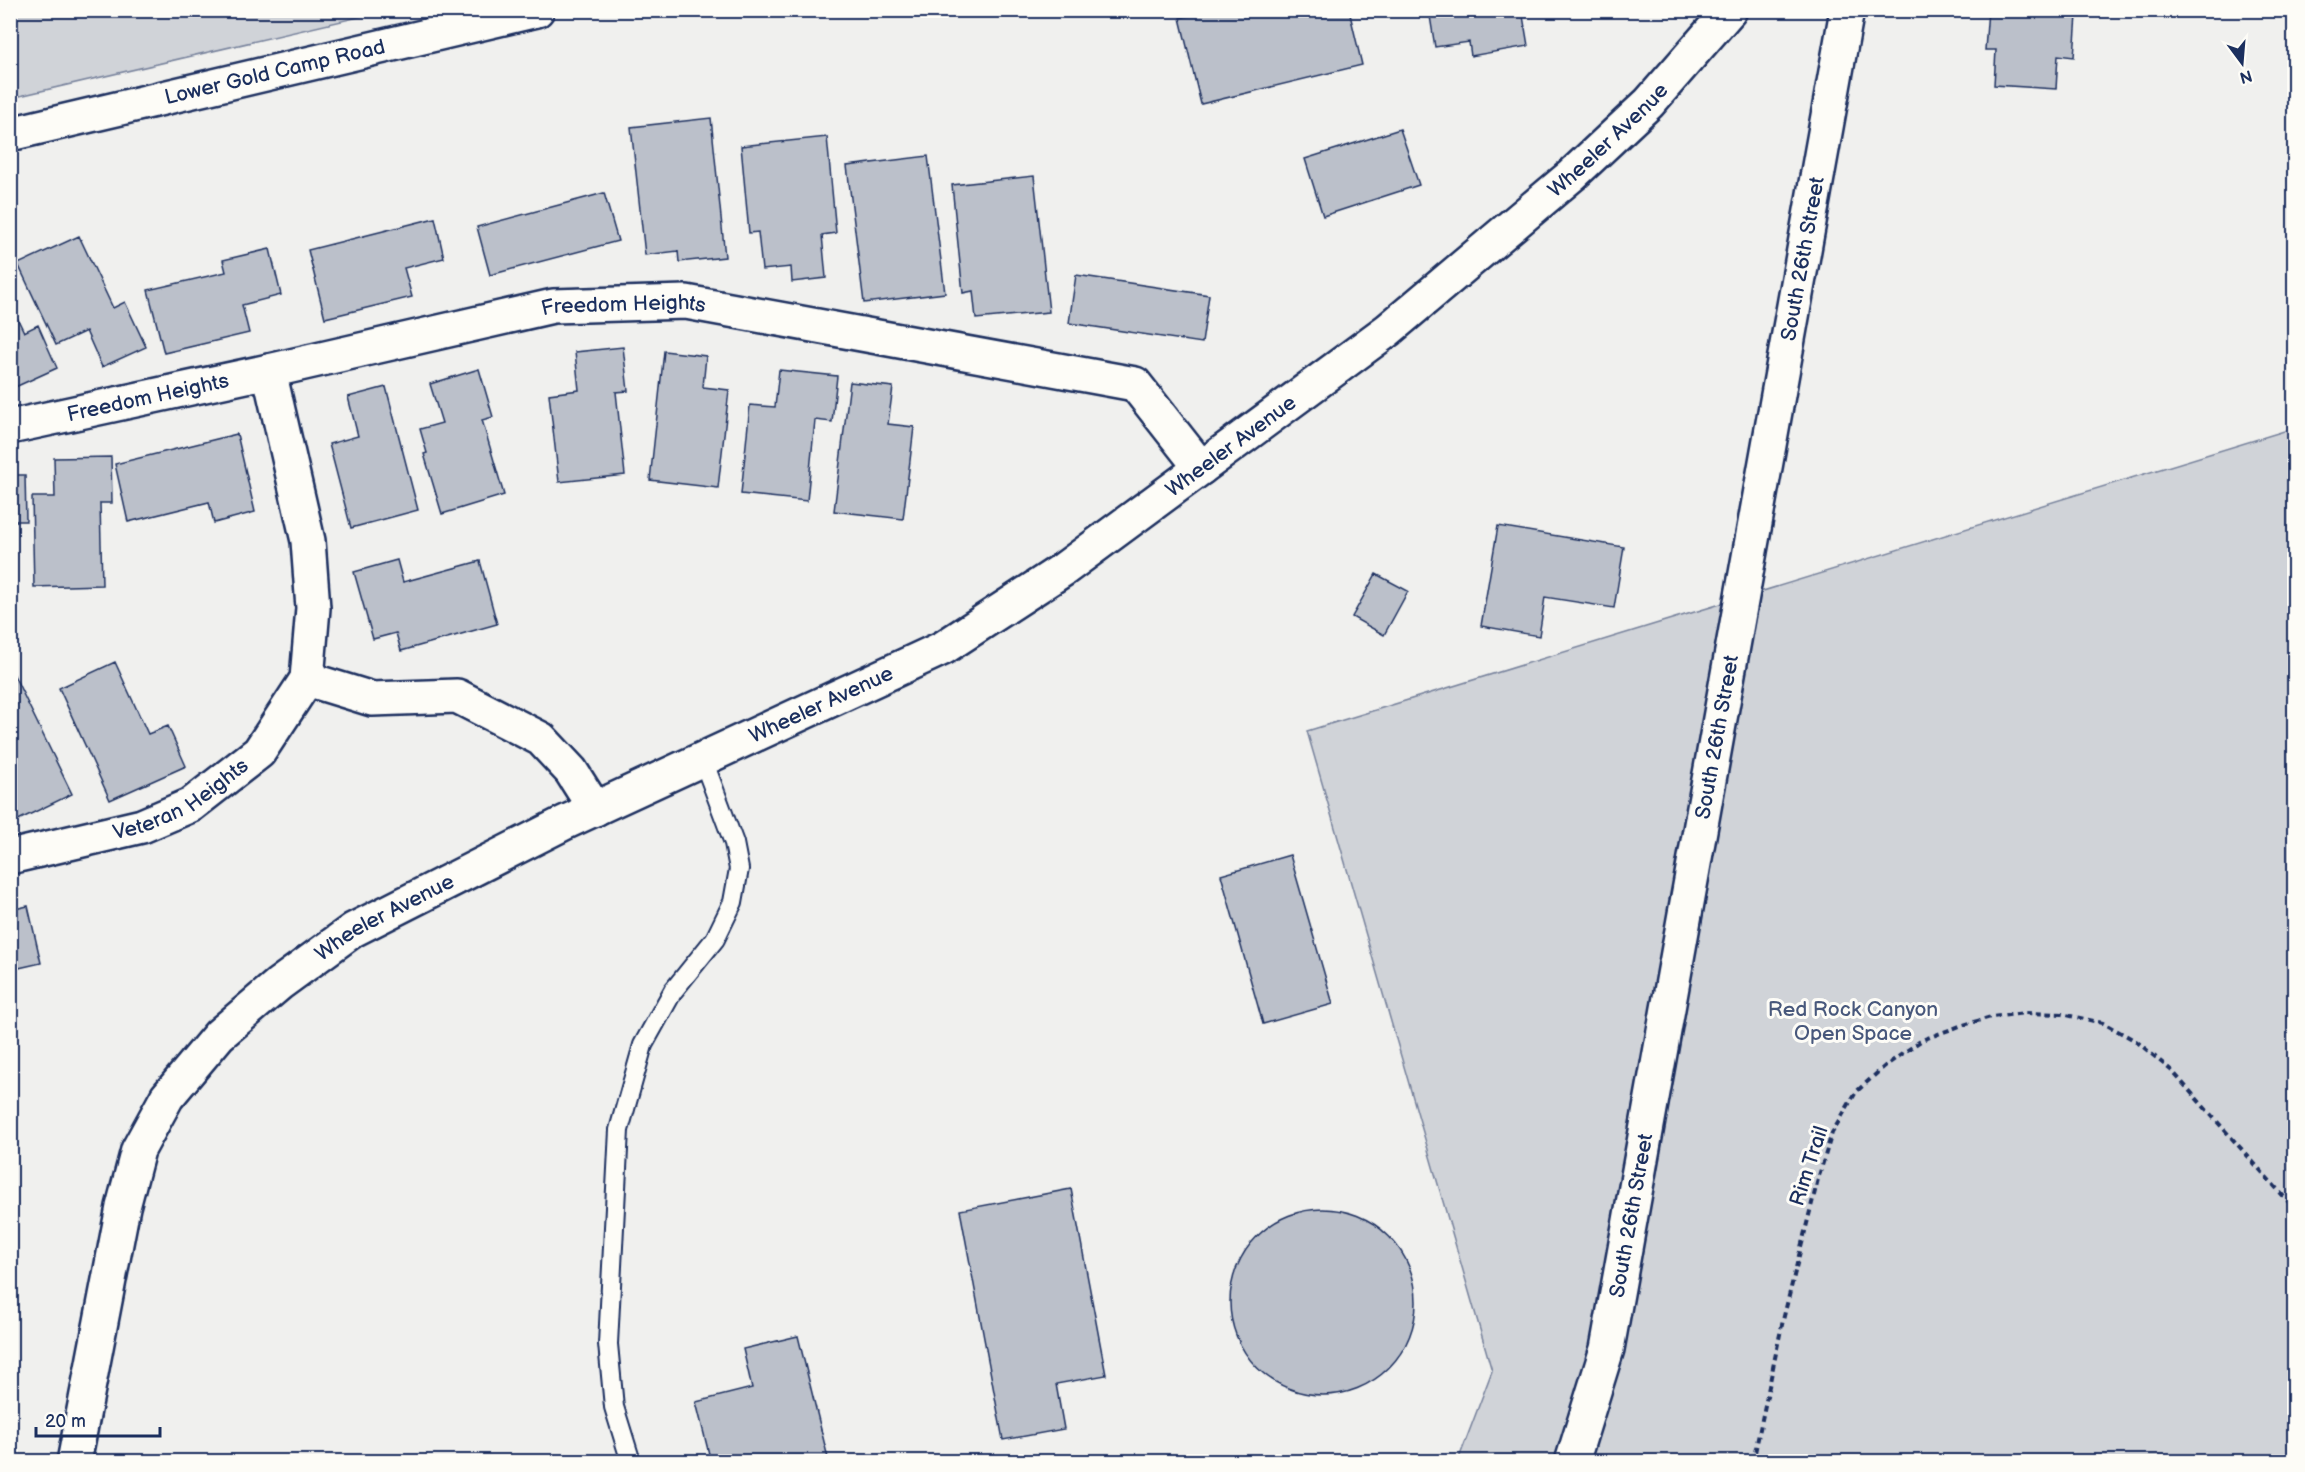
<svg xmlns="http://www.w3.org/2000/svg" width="2305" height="1472" font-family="'Balsamiq Sans',sans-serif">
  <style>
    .green { fill: #d0d3d8; stroke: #76819b; stroke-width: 1.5 }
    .building { fill: #bbc0ca; stroke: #1b2f5e; stroke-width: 1.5 }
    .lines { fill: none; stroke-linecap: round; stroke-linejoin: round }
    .service-casing { stroke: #1b2f5e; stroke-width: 22 }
    .minor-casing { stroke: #1b2f5e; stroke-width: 38 }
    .tertiary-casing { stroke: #1b2f5e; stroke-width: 38 }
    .path { stroke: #1b2f5e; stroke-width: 4; stroke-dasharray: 6 4.5; stroke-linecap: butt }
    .service { stroke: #fdfcf7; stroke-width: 18 }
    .minor { stroke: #fdfcf7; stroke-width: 33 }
    .tertiary { stroke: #fdfcf7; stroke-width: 33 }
    .labels { text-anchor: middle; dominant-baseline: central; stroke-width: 6; stroke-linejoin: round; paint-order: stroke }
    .street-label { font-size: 21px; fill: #1b2f5e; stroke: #fdfcf7 }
    .park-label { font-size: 21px; fill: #48587c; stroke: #fdfcf7 }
  </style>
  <rect width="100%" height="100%" fill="#f0f0ee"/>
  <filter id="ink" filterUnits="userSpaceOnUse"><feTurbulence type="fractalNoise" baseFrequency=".0167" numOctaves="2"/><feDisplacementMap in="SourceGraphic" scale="12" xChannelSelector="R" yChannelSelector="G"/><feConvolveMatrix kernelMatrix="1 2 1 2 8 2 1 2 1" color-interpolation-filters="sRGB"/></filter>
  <g filter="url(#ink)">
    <path class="green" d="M11 10H385V11L11 98Z
      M2294 428V1461H1458L1492 1371 1307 731Z"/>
    <path class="building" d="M1212 10H1349L1362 65 1201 104 1180 18Z
      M1429 10H1522L1528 46 1471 56 1469 42 1435 47Z
      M1988 10 2077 15 2074 57 2058 55 2056 89 1994 85 1996 50H1985Z
      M711 118 725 257 679 262 678 251 645 255 631 127Z
      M1400 129 1419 185 1323 216 1305 159Z
      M827 137 836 233 822 235 826 278 792 282 791 267 762 270 758 232 749 233 741 146Z
      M928 156 945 293 864 303 847 166Z
      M1034 176 1049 312 976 319 973 291 963 293 952 185Z
      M604 193 618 241 490 275 477 227Z
      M435 218 444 258 404 268 412 297 325 318 308 250Z
      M79 236 113 308 125 302 146 347 102 367 86 331 56 345 18 264Z
      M270 249 281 295 242 305 249 333 164 353 148 290 226 272 223 260Z
      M1076 275 1209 295 1202 343 1069 323Z
      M10 303 24 332 38 325 57 368 13 388 10 383Z
      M623 347 628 391 616 392 625 475 559 482 549 394 579 390 575 352Z
      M664 351 706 356 703 387 729 390 718 488 650 480Z
      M479 369 493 417 482 420 504 495 442 514 424 454 427 453 420 429 442 423 430 384Z
      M779 370 837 376 832 422 815 420 807 501 741 494 750 405 775 407Z
      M850 382 893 387 888 424 914 427 903 519 834 511Z
      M386 387 418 510 351 528 329 444 358 436 348 397Z
      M237 434 255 512 214 523 209 502 128 522 115 464Z
      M111 457 112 503H100L102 585 34 587 32 497H55L54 458Z
      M10 475H25L26 521H13L14 604H10Z
      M1498 526 1624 547 1614 608 1545 597 1539 636 1481 626Z
      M397 560 403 582 480 561 497 624 401 651 396 633 373 639 354 572Z
      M1376 574 1408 591 1384 635 1352 617Z
      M115 662 148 734 168 726 186 766 110 800 59 688Z
      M10 667 72 794 10 824Z
      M1290 855 1333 1004 1263 1024 1221 875Z
      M28 906 41 963 10 970V910Z
      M1071 1189 1106 1375 1056 1384 1064 1429 1003 1440 960 1210Z
      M1230 1302a93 93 0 1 1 186 0a93 93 0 1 1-186 0Z
      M798 1336 829 1462H711L696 1402 752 1388 743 1349Z"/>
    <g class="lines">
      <g class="service-casing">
        <path id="service" d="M631 1462 614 1407 608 1344 619 1130 643 1045 673 991 715 939 733 902 739 869 734 843 703 760"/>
      </g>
      <g class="minor-casing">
        <g id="minor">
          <path id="s1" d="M10 427 269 371 553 306 686 302 1135 384 1201 468"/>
          <path d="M307 679 372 699 457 696 541 739 571 771 595 809"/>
          <path id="s2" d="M10 857 142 826 191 805 259 752 307 679 313 608 308 541 269 371"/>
          <path id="s3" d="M74 1462 123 1207 138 1150 167 1097 219 1035 279 984 353 930 564 823 943 648 1064 569 1388 330 1572 175 1649 103 1730 10"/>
        </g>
      </g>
      <g class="tertiary-casing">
        <g id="tertiary">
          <path id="s4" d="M10 134 537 10"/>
          <path id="s5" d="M1572 1462 1607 1349 1847 10"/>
        </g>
      </g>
      <path class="path" d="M1753 1462 1783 1320 1818 1179 1832 1133 1856 1092 1885 1066 1922 1040 1960 1026 1991 1017 2025 1013 2062 1014 2103 1023 2136 1041 2172 1071 2294 1208"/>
      <use href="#service" class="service"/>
      <use href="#minor" class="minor"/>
      <use href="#tertiary" class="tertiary"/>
    </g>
  </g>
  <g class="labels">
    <g class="street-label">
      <text stroke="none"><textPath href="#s4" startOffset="272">Lower Gold Camp Road</textPath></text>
      <text stroke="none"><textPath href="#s3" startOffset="2122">Wheeler Avenue</textPath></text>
      <text stroke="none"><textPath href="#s5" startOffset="1226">South 26th Street</textPath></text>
      <text stroke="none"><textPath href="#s1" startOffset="627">Freedom Heights</textPath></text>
      <text stroke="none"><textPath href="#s1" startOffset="141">Freedom Heights</textPath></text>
      <text stroke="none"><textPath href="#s3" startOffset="1636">Wheeler Avenue</textPath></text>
      <text stroke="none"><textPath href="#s3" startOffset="1150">Wheeler Avenue</textPath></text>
      <text stroke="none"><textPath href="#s5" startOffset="740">South 26th Street</textPath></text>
      <text stroke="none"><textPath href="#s2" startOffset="182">Veteran Heights</textPath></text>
      <text stroke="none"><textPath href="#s3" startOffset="664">Wheeler Avenue</textPath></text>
      <text transform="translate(1809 1166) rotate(-72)">Rim Trail</text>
      <text stroke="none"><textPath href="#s5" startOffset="254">South 26th Street</textPath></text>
    </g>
    <g class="park-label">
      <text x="1853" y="1009">Red Rock Canyon<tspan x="1853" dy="24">Open Space</tspan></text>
    </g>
  </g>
  <rect width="2305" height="1472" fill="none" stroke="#fdfcf7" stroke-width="36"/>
  <rect x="18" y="18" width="2269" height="1436" fill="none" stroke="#1b2f5e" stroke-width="2" filter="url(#ink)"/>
  <g transform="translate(2242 63) rotate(164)" stroke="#fdfcf7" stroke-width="4.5" paint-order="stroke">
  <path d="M0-4.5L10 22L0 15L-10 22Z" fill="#1b2f5e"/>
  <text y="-9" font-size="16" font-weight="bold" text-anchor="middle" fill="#1b2f5e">N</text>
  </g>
  <path d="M36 1427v9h124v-9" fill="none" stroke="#1b2f5e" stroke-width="3"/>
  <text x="45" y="1427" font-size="18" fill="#1b2f5e" stroke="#fdfcf7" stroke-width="4.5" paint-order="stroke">20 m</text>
</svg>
